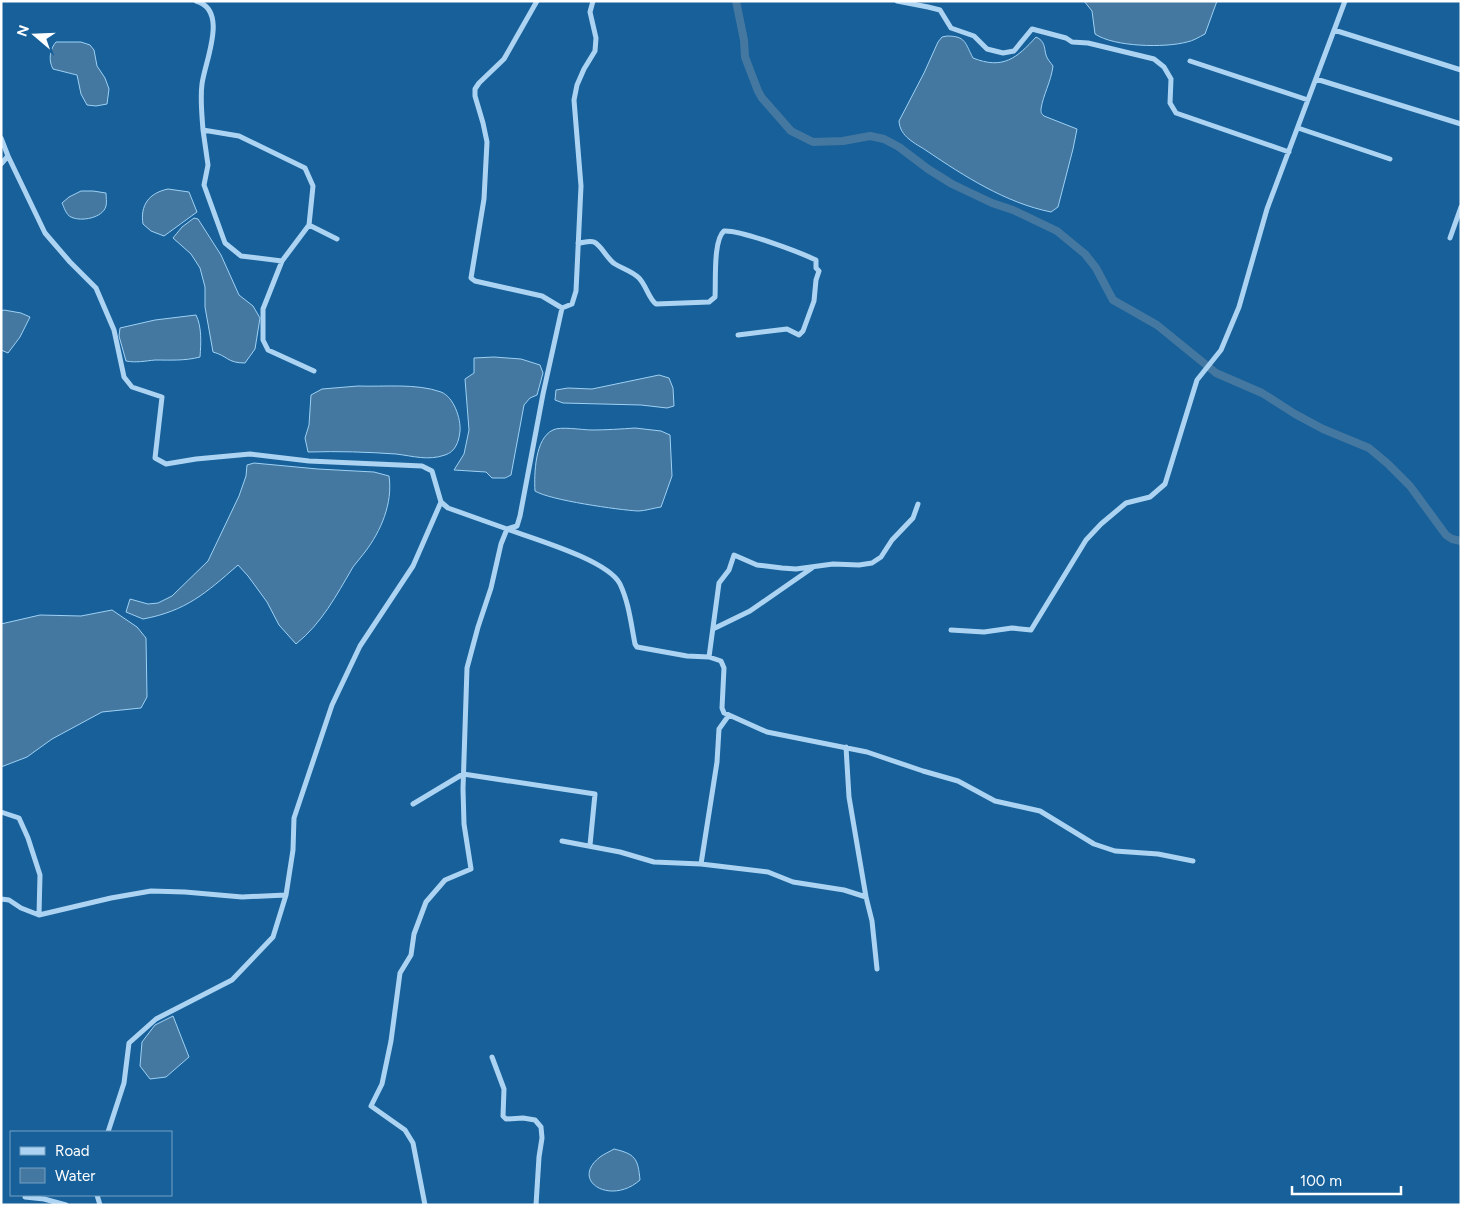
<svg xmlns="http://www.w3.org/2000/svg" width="1462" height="1206" font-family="Figtree,sans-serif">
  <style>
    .water { fill: #4578a0; stroke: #9ed1f4 }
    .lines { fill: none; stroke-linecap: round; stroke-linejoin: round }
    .canal { stroke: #4578a0; stroke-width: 8 }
    .street { stroke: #acd4f2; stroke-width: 5 }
  </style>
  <rect width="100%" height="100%" fill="#17609a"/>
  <path class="water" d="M1084 1H1217L1205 34C1199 37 1193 41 1187 42 1165 48 1114 47 1095 34L1092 11Z
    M947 36C966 36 965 43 973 58 1003 70 1017 58 1036 37 1045 41 1044 47 1046 55 1047 59 1051 63 1053 66 1051 82 1043 95 1041 109 1041 113 1041 113 1044 116L1077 129 1073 149 1058 207 1051 212C1006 203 964 176 927 151 915 143 900 137 899 121L924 73 938 42 942 37Z
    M56 42H81L90 45 94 50 97 66 105 78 109 89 107 104 96 106 87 105 81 94 77 75 53 69C48 60 50 49 56 42Z
    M168 189 189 192 197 212 164 236 151 231 143 224C140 205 149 193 168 189Z
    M81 191H93L106 193C106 197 107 202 106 206 103 218 81 222 71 217 66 215 64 207 62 203L69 197Z
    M194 218 198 219 221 255 239 295 253 306 260 318 255 349 245 363C227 363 228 356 213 352L205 307V287L200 268 191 254 173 238 182 227Z
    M4 310 21 313 30 317 20 337 8 353 1 350V311Z
    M196 315C202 327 201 343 200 357 185 361 170 360 155 360 145 361 136 363 126 361L119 336 120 328 155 320Z
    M494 357 521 359 540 365 543 373 537 395 530 398 524 405 511 475 505 478H492L486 472 454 470 464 454 469 430 465 379 474 373V358Z
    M659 375 669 378 673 388 674 406 667 408 641 405 563 403 555 400 556 390 568 388 592 389Z
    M358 386C384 387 416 383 441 392 454 397 461 419 460 431 459 442 455 452 445 455 428 461 413 456 396 454 367 452 338 451 308 452L305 438 309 425 311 395 322 389Z
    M635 428 661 431 670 435 672 476 661 507C653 508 645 511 638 511 619 510 549 500 535 491 534 474 535 438 553 430 560 426 582 430 592 430 606 430 621 429 635 428Z
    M254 463 318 469 374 472 389 476C393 503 381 531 365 552 361 557 357 562 353 567 336 596 322 623 296 644L279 625 267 602 248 576 238 565C206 593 186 611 143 619L126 612 130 599 148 604 158 603 172 596 208 561 239 496 246 476 247 465Z
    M112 610 137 627 146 638 147 697 141 708 102 712 52 739 27 757 1 767V624L40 615 81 616Z
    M173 1016 189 1057 166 1077 150 1079 140 1066 142 1042 155 1025Z
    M614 1149C635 1154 638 1158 640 1180 611 1206 569 1181 600 1157 604 1154 609 1152 614 1149Z"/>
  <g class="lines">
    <path class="canal" d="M736 1 744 40 745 57 758 91 762 98 791 131 813 142 843 141 870 136 884 139 899 147 928 169 952 184 992 203 1013 210 1057 231 1085 254 1096 268 1113 300 1157 325 1216 373 1262 393 1295 414 1323 429 1369 448 1388 464 1410 486 1446 535 1452 539 1461 541"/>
    <path class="street" d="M196 1C229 10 205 61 202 84 200 99 202 115 203 130L239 136 305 168 313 186 309 225 337 239
      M537 1 504 59 479 83 475 89V96L483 123 487 142 484 199 471 278 475 281 542 296 562 308 543 394 520 516 517 526 507 529C534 539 608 560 620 584 629 603 631 624 635 644L637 647 687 656 709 657 721 661 724 668 722 708 724 713 729 715 767 732 867 752 923 771 958 781 995 801 1040 811 1094 844 1115 851 1158 854 1193 861
      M897 1 928 7 940 10 951 28 974 36 987 49 1003 53 1014 51 1032 29 1066 38 1072 42 1088 43 1154 59 1164 67 1171 79 1170 103 1176 113 1289 152
      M1334 30 1461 70
      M1190 61 1308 100
      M1316 79 1461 124
      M1298 128 1390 159
      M203 130 208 165 204 185 225 243 241 256 282 261
      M1 138 8 156 1 164
      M8 156 45 233 70 262 96 288 114 330 124 377 132 387 162 397 155 458 166 464 196 459 250 454 309 461 422 466 432 471 441 502 448 508 507 529 501 544 491 588 478 627 467 668 463 789 464 824 471 869 445 880 426 902 414 934 411 955 400 973 391 1041 382 1084 371 1106 405 1130 413 1143 425 1205
      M309 225 282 261 263 309V340L268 350 314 371
      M1450 238 1461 207
      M578 243C583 243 589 240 594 242 602 246 607 259 615 264 623 269 632 271 639 278 646 285 649 299 656 304L709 302 715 297C716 282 713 240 724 231 741 230 799 252 816 260V268L819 271 816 280 814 301 803 331 799 335 787 329 738 335
      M562 308 572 304 576 291 581 186 574 100 577 85 584 69 595 51 596 38 590 12 593 1
      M713 629 750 611 812 568
      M951 630 984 632 1012 628 1031 630 1086 540 1101 524 1126 503 1150 497 1165 484 1197 380 1221 350 1239 307 1267 209 1345 1
      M709 657 719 583 729 570 734 555 757 565 782 568 796 569 833 564 859 565 872 563 881 557 892 540 913 518 918 504
      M846 747 849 797 866 897
      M413 804 463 774 595 794 590 845
      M1 812 19 818 28 838 40 875 39 915
      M562 841 620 852 654 862 701 864 768 872 793 882 844 890 866 897 872 921 877 969
      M701 864 717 762 719 729 729 715
      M1 899 9 900 21 908 39 915 111 898 151 891 185 892 242 897 286 895
      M492 1057 504 1089 503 1116 506 1119 523 1118 535 1120 541 1127 542 1138 539 1157 536 1205
      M108 1132 124 1083 129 1043 156 1019 232 980 273 937 286 895 293 850 294 818 332 705 360 646 413 566 441 502
      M97 1195 100 1205
      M25 1197 44 1199 66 1205"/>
  </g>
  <rect width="1462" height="1206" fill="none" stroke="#ffffff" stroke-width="5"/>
  <rect x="10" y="1131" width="162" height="65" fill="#17609a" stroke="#74a0c2"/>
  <rect x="20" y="1147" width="25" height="8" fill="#acd4f2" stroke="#74a0c2"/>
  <text x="55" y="1156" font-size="15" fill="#ffffff">Road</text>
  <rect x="20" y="1168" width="25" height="15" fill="#4578a0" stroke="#74a0c2"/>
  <text x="55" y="1181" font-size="15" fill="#ffffff">Water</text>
  <g transform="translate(35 35) rotate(289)" stroke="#17609a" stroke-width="4" paint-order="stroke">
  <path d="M0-4L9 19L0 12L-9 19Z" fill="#ffffff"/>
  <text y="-8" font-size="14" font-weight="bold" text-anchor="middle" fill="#ffffff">N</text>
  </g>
  <path d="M1292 1186v8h109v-8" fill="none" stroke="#ffffff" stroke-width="2.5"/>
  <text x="1300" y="1186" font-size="15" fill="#ffffff" stroke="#17609a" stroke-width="4" paint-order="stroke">100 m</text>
</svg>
